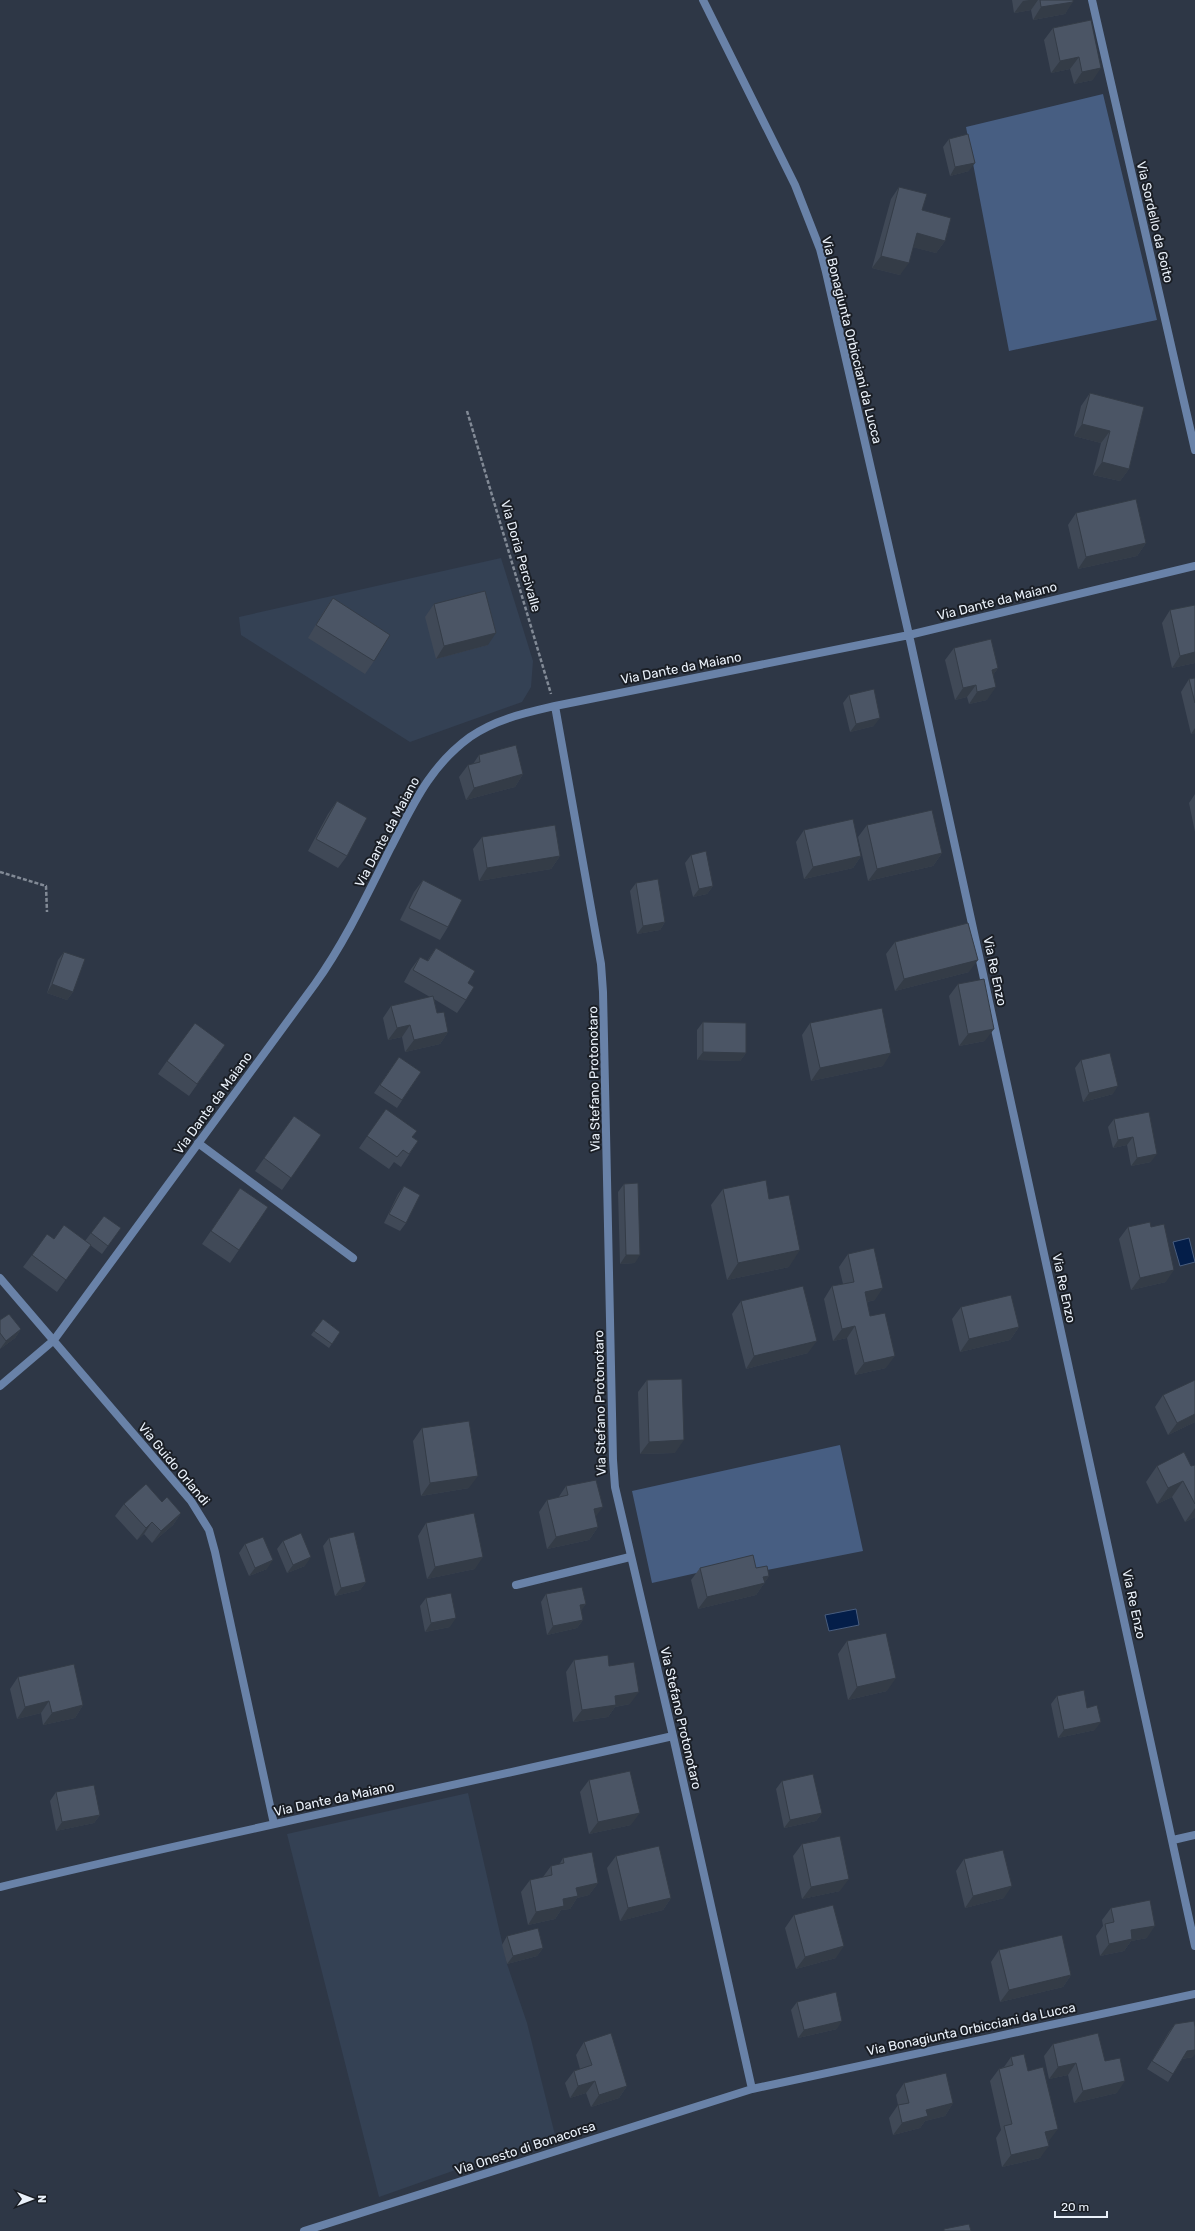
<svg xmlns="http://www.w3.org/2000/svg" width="1195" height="2231" font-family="Rubik,sans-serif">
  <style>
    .built { fill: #344154 }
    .green { fill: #475e82 }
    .water { fill: #041e49; stroke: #495d7e }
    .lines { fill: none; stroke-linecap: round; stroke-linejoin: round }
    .path { stroke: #828a96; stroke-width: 2.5; stroke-dasharray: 4 2; stroke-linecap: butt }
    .lane { stroke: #6982a8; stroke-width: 8 }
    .street { stroke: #6982a8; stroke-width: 8 }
    .wall { fill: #404957 }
    .shaded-wall { fill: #343c47 }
    .building { fill: #4b5565; stroke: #343c47 }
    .labels { text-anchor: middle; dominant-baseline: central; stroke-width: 4; stroke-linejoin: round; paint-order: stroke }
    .street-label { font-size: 13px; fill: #eaf1fa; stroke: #1a1e25 }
  </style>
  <rect width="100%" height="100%" fill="#2e3746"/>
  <path class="built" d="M501 558 533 661 531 687 522 702 410 742 241 635 239 617Z
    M468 1793 507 1964 527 2023 555 2135 379 2197 287 1834Z"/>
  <path class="green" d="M1103 94 1157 320 1009 351 966 127Z
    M840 1445 863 1551 752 1573 750 1561 652 1583 632 1491Z"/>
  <path class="water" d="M1189 1238 1195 1262 1180 1266 1173 1242Z
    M856 1609 859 1625 829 1631 825 1615Z"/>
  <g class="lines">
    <path class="path" d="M467 411 551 694
      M0 872 46 886 47 912"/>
    <path class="lane" d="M198 1143 353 1258
      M516 1585 630 1557"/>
    <path class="street" d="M703 0 795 185 820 249 826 272 909 635 1195 1946
      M1092 0 1195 450
      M555 706 601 964 603 992 613 1460 615 1487 673 1736 752 2089
      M0 1278 191 1501 209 1530 215 1552 274 1824
      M0 1386 54 1340 315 984C345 942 367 895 390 849 413 805 429 767 470 737 496 719 525 713 555 706L909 635 1195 566
      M1173 1840 1195 1835
      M0 1887C224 1833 449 1787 673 1736
      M304 2231 752 2089 1195 1994"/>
  </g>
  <path class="wall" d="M1012 0H1073L1065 14 1033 20 1031 10 1014 13Z
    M1091 20 1093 80 1074 84 1070 69 1051 73 1044 40 1053 28Z
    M949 139 969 171 950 176 943 147Z
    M899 187 922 210 945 241 936 253 913 247 900 275 872 268 891 199Z
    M1090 393 1144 407 1129 469 1120 481 1093 475 1101 443 1074 436 1081 406Z
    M1076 513 1146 543 1137 556 1078 569 1068 525Z
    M333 598 374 661 365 674 308 638 324 611Z
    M434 604 488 645 436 659 425 617Z
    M1195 605V663L1172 668 1162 623 1170 610Z
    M954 648 998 668 993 675 987 700 969 704 967 697 955 700 945 660Z
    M1195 678V733L1191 734 1181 692 1189 679Z
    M849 695 874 726 850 732 843 703Z
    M479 755 523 774 515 787 466 800 459 777 468 765 473 764Z
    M1195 794V832L1189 803Z
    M337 801 347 856 338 868 308 851 328 814Z
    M867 825 942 853 933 866 868 881 858 837Z
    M804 830 861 856 853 868 804 879 796 842Z
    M482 837 560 856 551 869 479 881 473 849Z
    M691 855 713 886 707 894 693 897 685 863Z
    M423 880 448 927 440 940 400 920 414 892Z
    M636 883 665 922 660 930 637 934 630 891Z
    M895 942 969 972 895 991 886 954Z
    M436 948 468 983 466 1000 457 1013 434 999 437 1013 448 1032 440 1044 405 1052 402 1037 388 1040 383 1018 391 1006 430 997 404 982 411 969 420 957 427 961Z
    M64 952 73 992 67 1000 47 993 58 960Z
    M958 984 985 1041 959 1046 949 996Z
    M703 1022 746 1053 740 1061 697 1060V1030Z
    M810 1023 883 1066 811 1081 802 1035Z
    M225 1045 189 1096 158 1074 167 1061Z
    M399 1057 421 1072 397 1108 374 1093Z
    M1081 1060 1113 1094 1083 1102 1075 1068Z
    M386 1109 412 1137 418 1141 401 1167 394 1162 389 1169 359 1148Z
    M1149 1112 1151 1162 1131 1166 1127 1145 1113 1148 1108 1127 1114 1119Z
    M294 1116 321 1135 282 1190 255 1171Z
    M624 1184 635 1263 620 1264 618 1192Z
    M404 1186 406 1223 400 1231 384 1223 398 1194Z
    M723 1189 769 1199 789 1267 727 1280 711 1205Z
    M232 1200 268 1207 230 1263 202 1244Z
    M1128 1227 1166 1282 1131 1290 1119 1239Z
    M121 1228 102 1254 90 1245 57 1292 23 1267 32 1255 54 1239 85 1241 91 1233Z
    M848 1254 875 1300 867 1302 870 1316 886 1368 855 1375 847 1338 833 1341 824 1299 832 1286 843 1284 839 1267Z
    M741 1301 808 1353 746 1369 732 1314Z
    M961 1307 1019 1327 1010 1340 960 1352 952 1319Z
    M323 1319 340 1332 329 1348 311 1335Z
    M0 1320 21 1329 15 1338 0 1349Z
    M647 1380 675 1453 640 1454 638 1392Z
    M1163 1395 1195 1422 1168 1435 1155 1407Z
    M422 1428 469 1488 421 1496 413 1441Z
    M1195 1465V1517L1185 1522 1172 1497 1157 1504 1146 1482 1157 1466H1191Z
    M566 1486 598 1527 589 1540 547 1549 539 1512 547 1500 558 1498Z
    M162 1502 181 1513 173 1525 152 1543 144 1534 137 1540 115 1516 124 1504Z
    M426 1523 475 1569 427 1579 418 1536Z
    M329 1538 366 1582 360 1590 335 1596 323 1546Z
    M283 1541 305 1566 287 1573 277 1549Z
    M245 1544 267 1569 249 1576 239 1553Z
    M700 1568H756L769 1576 756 1595 698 1609 691 1580Z
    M546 1594 586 1604 581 1610 583 1620 577 1628 547 1635 541 1602Z
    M426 1598 450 1627 425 1632 420 1606Z
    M847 1641 887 1691 848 1700 838 1654Z
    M574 1660 609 1666 630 1704 615 1707 608 1717 573 1722 566 1672Z
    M18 1677 83 1705 75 1718 43 1725 41 1713 17 1719 10 1689Z
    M1057 1696 1087 1708 1095 1730 1058 1738 1051 1704Z
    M589 1780 631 1825 589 1834 580 1792Z
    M782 1781 822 1813 816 1821 784 1828 776 1789Z
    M56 1792 100 1815 94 1823 56 1831 50 1801Z
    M802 1844 840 1891 802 1899 793 1856Z
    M616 1856 671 1898 663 1910 620 1921 607 1868Z
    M563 1858 598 1883 589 1895 577 1898 570 1909 561 1910 555 1919 528 1925 521 1892 530 1880 543 1877 551 1866 559 1865Z
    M964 1859 1004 1898 965 1908 956 1871Z
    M1111 1908 1147 1938 1131 1941 1124 1951 1100 1956 1096 1936 1103 1926 1102 1920Z
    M794 1915 836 1958 796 1969 785 1928Z
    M507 1936 543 1948 537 1956 507 1964 502 1945Z
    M999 1950 1071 1975 1063 1987 1000 2002 991 1962Z
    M797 2002 837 2029 798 2038 791 2010Z
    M1175 2024 1193 2057 1182 2059 1168 2082 1147 2069 1169 2032Z
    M584 2042 627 2086 619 2098 591 2107 586 2093 570 2098 565 2083 574 2071 580 2069 576 2055Z
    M1053 2044 1105 2061 1117 2093 1074 2103 1068 2075 1049 2079 1044 2056Z
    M1011 2057 1028 2071 1049 2141 1048 2142 1040 2158 1002 2167 996 2138 1001 2130 990 2081 999 2069 1004 2067Z
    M904 2083 953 2103 945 2116 925 2121 920 2128 893 2135 889 2118 898 2105 896 2095Z"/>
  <path class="shaded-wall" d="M1029 0H1038L1031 10 1014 13 1023 1Z
    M1073 2 1065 14 1033 20 1041 7Z
    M1079 57 1070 69 1051 73 1060 61Z
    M1101 68 1093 80 1074 84 1082 72Z
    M975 163 969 171 950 176 955 167Z
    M917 233 945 241 936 253 908 246Z
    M881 256 909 263 900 275 872 268Z
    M1082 424 1110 431 1101 443 1074 436Z
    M1102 462 1129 469 1120 481 1093 475Z
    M1146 543 1137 556 1078 569 1086 557Z
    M496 633 488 645 436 659 444 646Z
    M1195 652V663L1172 668 1180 656Z
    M998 668 989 681 992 670Z
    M976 685 967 697 955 700 963 688Z
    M996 687 987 700 969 704 977 692Z
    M880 718 874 726 850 732 856 724Z
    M1195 728V733L1191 734Z
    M523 774 515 787 466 800 474 788Z
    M942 853 933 866 868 881 877 869Z
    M560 856 551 869 479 881 487 868Z
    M861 856 853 868 804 879 813 867Z
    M713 886 707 894 693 897 699 889Z
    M665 922 660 930 637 934 643 926Z
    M978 960 969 972 895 991 904 979Z
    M52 984 73 992 67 1000 47 993Z
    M410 1025 402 1037 388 1040 397 1028Z
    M994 1029 985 1041 959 1046 968 1034Z
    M448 1032 440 1044 405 1052 414 1040Z
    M703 1052 746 1053 740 1061 697 1060Z
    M891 1053 883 1066 811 1081 820 1068Z
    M1118 1086 1113 1094 1083 1102 1089 1093Z
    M1133 1137 1127 1145 1113 1148 1118 1140Z
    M1157 1154 1151 1162 1131 1166 1137 1158Z
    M800 1250 789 1267 727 1280 738 1263Z
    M626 1255H640L635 1263 620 1264Z
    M1174 1270 1166 1282 1131 1290 1140 1278Z
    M883 1288 875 1300 857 1304 865 1292Z
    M855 1326 847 1338 833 1341 842 1329Z
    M1019 1327 1010 1340 960 1352 969 1339Z
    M21 1329 15 1338 0 1349 6 1341Z
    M817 1341 808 1353 746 1369 754 1356Z
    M895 1356 886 1368 855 1375 864 1363Z
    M1195 1414V1422L1168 1435 1177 1423Z
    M684 1440 675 1453 640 1454 649 1442Z
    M478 1476 469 1488 421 1496 430 1483Z
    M1183 1481 1172 1497 1157 1504 1168 1488Z
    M603 1507 594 1519V1509Z
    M1195 1508V1517L1185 1522Z
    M181 1513 173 1525 152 1543 161 1531Z
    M152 1522 144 1534 137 1540 146 1528Z
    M598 1527 589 1540 547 1549 556 1537Z
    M311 1557 305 1566 287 1573 293 1565Z
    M483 1557 475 1569 427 1579 435 1567Z
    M273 1560 267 1569 249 1576 255 1568Z
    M769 1576 756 1595 698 1609 707 1597 763 1577Z
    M366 1582 360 1590 335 1596 341 1588Z
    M586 1604 580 1612V1605Z
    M456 1618 450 1627 425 1632 431 1623Z
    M583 1620 577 1628 547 1635 553 1626Z
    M896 1678 887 1691 848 1700 857 1687Z
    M639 1692 630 1704 615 1707 608 1717 573 1722 582 1710 615 1696Z
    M49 1701 41 1713 17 1719 25 1707Z
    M83 1705 75 1718 43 1725 52 1713Z
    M1101 1722 1095 1730 1058 1738 1064 1730Z
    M640 1813 631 1825 589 1834 598 1822Z
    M822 1813 816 1821 784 1828 790 1820Z
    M100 1815 94 1823 56 1831 62 1822Z
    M849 1879 840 1891 802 1899 811 1887Z
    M598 1883 589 1895 577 1898 570 1909 561 1910 555 1919 528 1925 536 1912 563 1899 576 1888Z
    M1012 1886 1004 1898 965 1908 973 1896Z
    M671 1898 663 1910 620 1921 628 1908Z
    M1155 1926 1147 1938 1131 1941 1124 1951 1100 1956 1109 1944 1131 1930Z
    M844 1946 836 1958 796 1969 805 1957Z
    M543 1948 537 1956 507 1964 513 1956Z
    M1071 1975 1063 1987 1000 2002 1009 1990Z
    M842 2021 837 2029 798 2038 804 2030Z
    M1195 2050V2054L1193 2057 1181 2059 1187 2051Z
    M1076 2063 1068 2075 1049 2079 1058 2067Z
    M595 2081 586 2093 570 2098 578 2086Z
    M1125 2081 1117 2093 1074 2103 1083 2091Z
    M627 2086 619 2098 591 2107 599 2095Z
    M953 2103 945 2116 925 2121 920 2128 893 2135 902 2123 926 2110Z
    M1058 2129 1049 2141 1037 2144 1045 2132Z
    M1049 2146 1040 2158 1002 2167 1011 2155Z"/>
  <path class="building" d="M1040 0H1073V2L1041 7Z
    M1091 20 1101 68 1082 72 1079 57 1060 61 1053 28Z
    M968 134 975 163 955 167 949 139Z
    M899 187 927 194 922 210 951 218 945 241 917 233 909 263 881 256Z
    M1090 393 1144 407 1129 469 1102 462 1110 431 1082 424Z
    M1136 499 1146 543 1086 557 1076 513Z
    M485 591 496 633 444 646 434 604Z
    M333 598 390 635 374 661 316 625Z
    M1195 605V652L1180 656 1170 610Z
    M991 639 998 668 992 670 996 687 977 692 976 685 963 688 954 648Z
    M1195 678V703L1189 679Z
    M874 689 880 718 856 724 849 695Z
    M516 745 523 774 474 788 468 765 480 762 479 755Z
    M337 801 367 818 347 856 316 839Z
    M932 810 942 853 877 869 867 825Z
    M853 819 861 856 813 867 804 830Z
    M555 825 560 856 487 868 482 837Z
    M706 851 713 886 699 889 691 855Z
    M658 879 665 922 643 926 636 883Z
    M423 880 462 900 448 927 409 908Z
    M968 923 978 960 904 979 895 942Z
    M436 948 475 971 468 983 474 987 466 1000 413 970 420 957 428 961Z
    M64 952 85 959 73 992 52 984Z
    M984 979 994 1029 968 1034 958 984Z
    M433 996 437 1013 444 1012 448 1032 414 1040 410 1025 397 1028 391 1006Z
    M882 1008 891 1053 820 1068 810 1023Z
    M703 1022 746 1023V1053L703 1052Z
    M195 1023 225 1045 197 1084 167 1061Z
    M1110 1053 1118 1086 1089 1093 1081 1060Z
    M399 1057 421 1072 402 1100 380 1085Z
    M386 1109 417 1131 412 1137 418 1141 409 1154 403 1150 397 1157 367 1136Z
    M1149 1112 1157 1154 1137 1158 1133 1137 1118 1140 1114 1119Z
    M294 1116 321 1135 291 1178 264 1158Z
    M766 1180 769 1199 789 1195 800 1250 738 1263 723 1189Z
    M638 1183 640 1255H626L624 1184Z
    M404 1186 420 1195 406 1223 389 1214Z
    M240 1188 268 1207 239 1250 211 1231Z
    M104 1216 121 1228 108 1246 91 1233Z
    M1150 1222 1151 1227 1164 1224 1174 1270 1140 1278 1128 1227Z
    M64 1225 91 1245 66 1280 32 1255 47 1234 54 1239Z
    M874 1248 883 1288 865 1292 870 1316 885 1313 895 1356 864 1363 855 1326 842 1329 832 1286 854 1282 848 1254Z
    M803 1286 817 1341 754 1356 741 1301Z
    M1011 1295 1019 1327 969 1339 961 1307Z
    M9 1314 21 1329 6 1341 0 1333V1320Z
    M323 1319 340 1332 332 1344 314 1331Z
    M682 1379 684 1440 649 1442 647 1380Z
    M1195 1380V1414L1177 1423 1163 1395Z
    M469 1421 478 1476 430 1483 422 1428Z
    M1184 1452 1191 1466 1195 1465V1504L1183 1481 1168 1488 1157 1466Z
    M596 1480 603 1507 594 1509 598 1527 556 1537 547 1500 568 1495 566 1486Z
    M146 1484 162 1502 167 1497 181 1513 161 1531 152 1522 146 1528 124 1504Z
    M474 1513 483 1557 435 1567 426 1523Z
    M354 1532 366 1582 341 1588 329 1538Z
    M301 1533 311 1557 293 1565 283 1541Z
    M263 1537 273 1560 255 1568 245 1544Z
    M753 1555 756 1568 767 1566 769 1576 763 1577 765 1583 707 1597 700 1568Z
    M582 1587 586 1604 580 1605 583 1620 553 1626 546 1594Z
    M451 1593 456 1618 431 1623 426 1598Z
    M886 1633 896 1678 857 1687 847 1641Z
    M608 1655 609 1666 634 1662 639 1692 615 1696 616 1705 582 1710 574 1660Z
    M74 1664 83 1705 52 1713 49 1701 25 1707 18 1677Z
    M1084 1690 1087 1708 1097 1705 1101 1722 1064 1730 1057 1696Z
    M630 1771 640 1813 598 1822 589 1780Z
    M813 1774 822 1813 790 1820 782 1781Z
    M94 1785 100 1815 62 1822 56 1792Z
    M840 1836 849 1879 811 1887 802 1844Z
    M659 1846 671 1898 628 1908 616 1856Z
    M1003 1850 1012 1886 973 1896 964 1859Z
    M592 1852 598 1883 576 1888 578 1896 563 1899 564 1906 536 1912 530 1880 552 1875 551 1866 564 1863 563 1858Z
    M1150 1900 1155 1926 1131 1930 1132 1939 1109 1944 1105 1924 1114 1922 1111 1908Z
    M833 1905 844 1946 805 1957 794 1915Z
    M538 1928 543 1948 513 1956 507 1936Z
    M1062 1935 1071 1975 1009 1990 999 1950Z
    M836 1992 842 2021 804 2030 797 2002Z
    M1194 2021 1195 2027V2050L1187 2051 1173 2074 1152 2061 1175 2024Z
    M611 2033 627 2086 599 2095 595 2081 578 2086 574 2071 592 2065 584 2042Z
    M1098 2033 1105 2061 1120 2058 1125 2081 1083 2091 1076 2063 1058 2067 1053 2044Z
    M1024 2054 1028 2071 1043 2067 1058 2129 1045 2132 1049 2146 1011 2155 1004 2126 1012 2124 999 2069 1013 2065 1011 2057Z
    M946 2073 953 2103 926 2110 928 2116 902 2123 898 2105 909 2103 904 2083Z
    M969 2224 971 2231H944V2229Z"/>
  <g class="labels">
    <g class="street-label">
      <text transform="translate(1155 222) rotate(77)">Via Sordello da Goito</text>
      <text transform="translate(852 340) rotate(76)">Via Bonagiunta Orbicciani da Lucca</text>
      <text transform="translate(521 556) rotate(74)">Via Doria Percivalle</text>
      <text transform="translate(997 601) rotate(-14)">Via Dante da Maiano</text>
      <text transform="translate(681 668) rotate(-11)">Via Dante da Maiano</text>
      <text transform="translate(387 832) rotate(-62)">Via Dante da Maiano</text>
      <text transform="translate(995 971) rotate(78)">Via Re Enzo</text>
      <text transform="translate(594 1079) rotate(-91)">Via Stefano Protonotaro</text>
      <text transform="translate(213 1103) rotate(-54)">Via Dante da Maiano</text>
      <text transform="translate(1064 1288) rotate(78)">Via Re Enzo</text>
      <text transform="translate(600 1403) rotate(-91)">Via Stefano Protonotaro</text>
      <text transform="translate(174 1464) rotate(50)">Via Guido Orlandi</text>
      <text transform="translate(1134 1604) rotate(78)">Via Re Enzo</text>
      <text transform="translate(681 1718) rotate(77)">Via Stefano Protonotaro</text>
      <text transform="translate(334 1799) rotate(-12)">Via Dante da Maiano</text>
      <text transform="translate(971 2029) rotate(-12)">Via Bonagiunta Orbicciani da Lucca</text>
      <text transform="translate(525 2148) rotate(-18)">Via Onesto di Bonacorsa</text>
    </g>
  </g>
  <g transform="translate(32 2199) rotate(90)" stroke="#1a1e25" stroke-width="3" paint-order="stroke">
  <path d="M0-3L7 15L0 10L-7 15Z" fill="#eaf1fa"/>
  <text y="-6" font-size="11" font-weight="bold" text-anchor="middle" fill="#eaf1fa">N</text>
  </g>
  <path d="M1055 2211v6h52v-6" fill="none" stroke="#eaf1fa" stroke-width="2"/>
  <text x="1061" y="2211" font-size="12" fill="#eaf1fa" stroke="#1a1e25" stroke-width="3" paint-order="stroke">20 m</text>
</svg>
